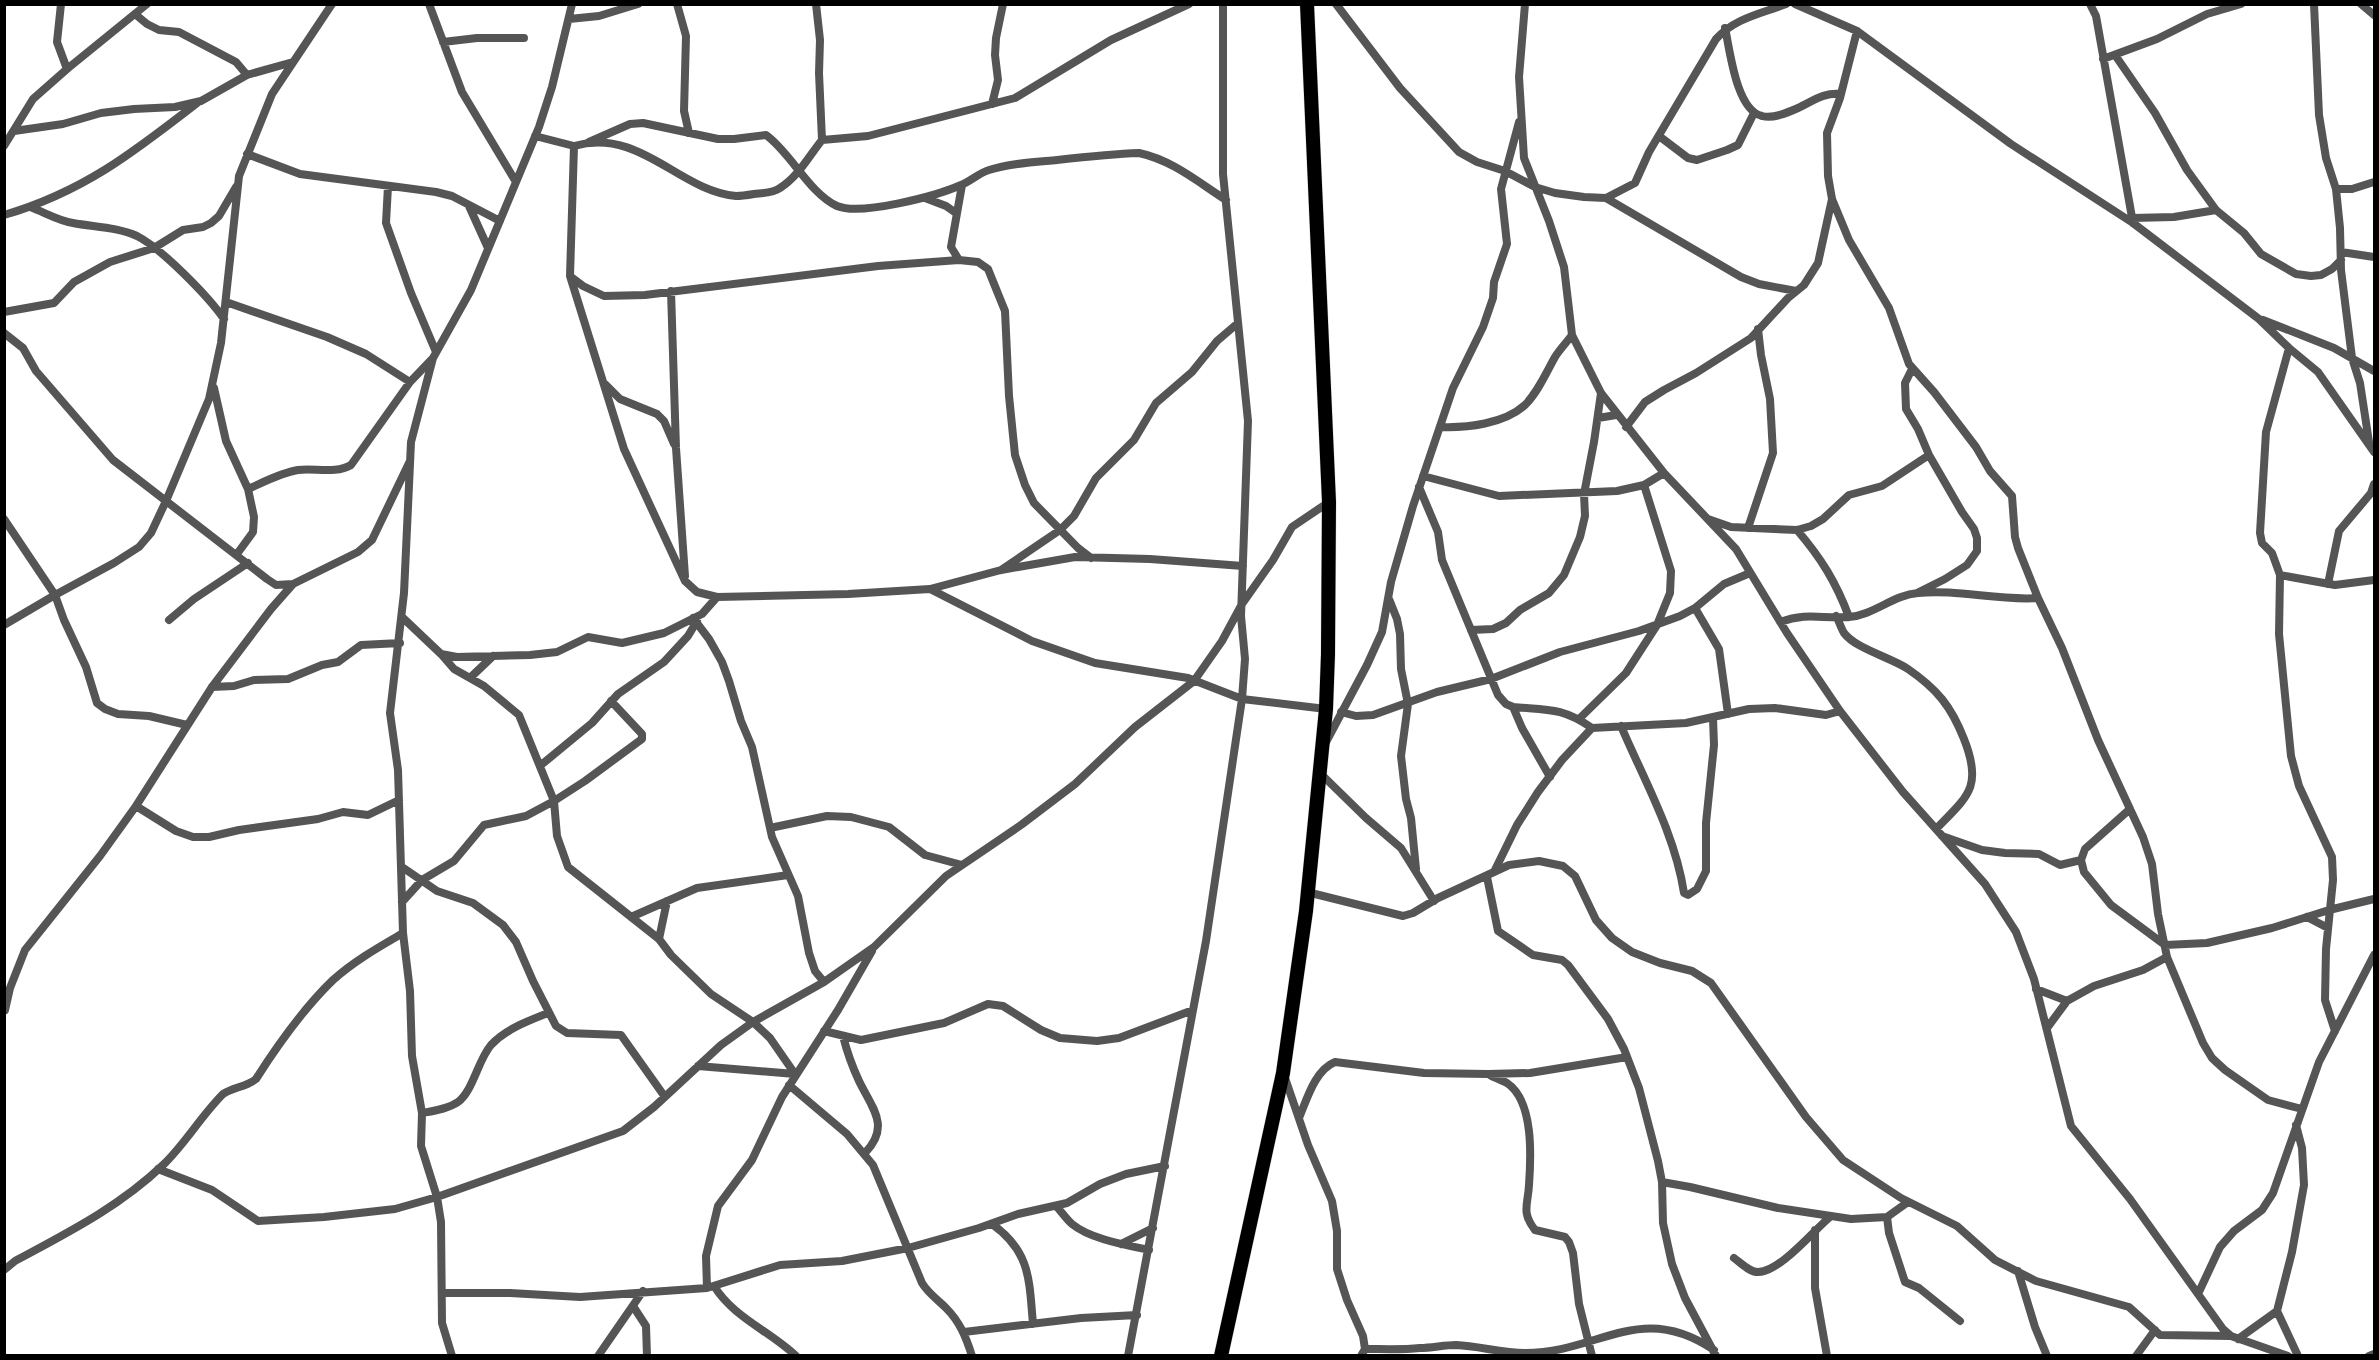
<svg xmlns="http://www.w3.org/2000/svg" width="2379" height="1360" font-family="Signika,sans-serif">
  <style>
    .lines { fill: none; stroke-linecap: round; stroke-linejoin: round }
    .highway-casing { stroke: #dbdbdb; stroke-width: 15 }
    .street { stroke: #555; stroke-width: 8 }
    .highway { stroke: #000; stroke-width: 14 }
  </style>
  <rect width="100%" height="100%" fill="#fff"/>
  <g class="lines">
    <g class="highway-casing">
      <path id="highway" d="M1221 1356 1283 1073 1306 911 1326 709 1328 654 1329 502 1307 4"/>
    </g>
    <path class="street" d="M61 4 57 42 67 69
      M429 4 462 92 516 182
      M677 4 686 36 684 111 689 133
      M816 4 820 40 819 73 822 140
      M1336 4 1400 88 1459 152 1477 162 1505 171 1535 187 1555 193 1584 197 1606 198 1635 183 1649 152 1716 39C1735 18 1760 14 1786 4
      M1525 4 1519 77 1524 158 1549 221 1564 267 1572 335 1601 393 1664 473 1736 549 1787 633 1840 711 1903 792 1985 884 2016 932 2034 979 2071 1126 2130 1199 2223 1329 2231 1336 2288 1356
      M1795 4 1857 31 2011 144 2133 223 2259 319 2289 348 2318 372 2374 452
      M2090 4 2096 16 2133 223
      M2314 4 2319 115 2326 158 2336 189 2340 228 2341 270 2352 358 2360 383 2369 442
      M2361 4 2374 15
      M135 14 147 24 159 30 179 32 236 62 247 75
      M569 19 599 16 638 4
      M1725 28C1730 50 1736 110 1762 116 1773 119 1787 113 1798 108 1813 101 1824 92 1841 94
      M1857 31 1840 98 1827 133 1828 176 1832 199 1849 240 1889 308 1909 364 1934 392 1976 447 1990 471 2012 496 2015 537 2018 548 2038 598 2062 648 2098 740 2143 837 2152 864 2158 914 2167 957 2203 1043 2212 1058 2225 1070 2268 1100 2302 1109
      M443 42 477 38H524
      M2115 55 2155 113 2187 170 2216 210 2244 233 2261 254 2296 274 2311 276 2321 275 2332 269 2341 260
      M2103 59 2157 39 2207 14 2241 4
      M992 104 998 80 995 55 996 38 1003 4
      M14 131 63 124 101 113 134 109 175 107 201 101 247 75 293 62
      M535 136 574 146 570 276 624 449 685 581 697 592 717 597 848 594 930 589 1032 641 1095 663 1188 678 1242 699 1326 709
      M1659 136 1688 158 1697 160 1727 150 1738 145 1754 113
      M589 142 630 124 643 123 718 139H734L766 135C791 153 809 193 837 206 861 216 936 196 961 185 971 181 979 173 989 170 1010 163 1035 162 1057 160 1084 157 1111 154 1139 153 1172 160 1198 182 1226 200
      M4 146 33 99 67 69 147 4
      M574 146C640 127 679 191 736 196 742 196 748 195 754 194 763 193 773 193 780 188 798 177 809 156 822 140L868 136 1015 98 1111 40 1189 4
      M247 154 300 174 436 192 452 196 500 221
      M388 186 386 223 411 293 436 352
      M2336 189H2352L2374 182
      M925 198 946 206 956 213
      M1606 198 1741 277 1759 284 1796 291
      M469 206 488 248
      M30 207C44 212 59 221 73 223 94 227 117 227 137 236 161 248 208 296 224 319
      M4 215C83 192 134 152 197 103
      M2132 218 2174 217 2216 210
      M2341 252 2374 257
      M959 260 951 247 962 185
      M571 277 583 286 604 296 645 295 878 266 959 260 978 262 988 269 1005 311 1009 396 1015 455 1025 485 1034 503 1078 548 1091 558
      M671 291 676 448 685 576
      M226 302 327 337 366 354 410 382
      M4 312 54 303 74 282 110 262 154 248 183 230 203 227 211 223 219 216 236 187
      M2263 320 2334 348 2374 371
      M4 333 23 348 36 371 113 460 267 579 276 585 293 584
      M2289 348 2266 432 2260 533 2262 543 2272 553 2280 575 2279 634 2291 756 2299 786 2332 857 2333 880 2326 949 2325 1000 2335 1031
      M1912 369 1905 383 1906 409 1918 429 1929 455 1962 512 1974 529 1977 538V551L1967 565 1945 579 1917 593
      M605 384 620 399 657 414 664 421 674 444
      M214 388 226 441 248 489 254 517 253 532 237 554
      M1598 418 1616 415
      M1440 427C1467 428 1504 424 1525 405 1538 392 1546 373 1555 357 1560 349 1567 342 1572 335
      M1626 427 1645 402 1664 390 1696 373 1751 338 1788 298 1804 285 1818 263 1832 199
      M1423 476 1499 496 1617 491 1644 485 1664 473
      M1419 487 1438 532 1442 560 1498 695 1506 704 1513 707C1547 710 1562 707 1592 728
      M248 489C264 482 280 473 298 470 315 468 336 474 351 465L410 382 433 358
      M4 519 55 595 64 620 86 667 97 703 105 709 118 714 149 716 187 725
      M1708 519 1731 527 1797 530 1811 526 1823 519 1849 495 1882 486 1929 455
      M1748 528 1773 453 1770 399 1761 355 1758 329
      M1797 530C1821 558 1836 582 1849 617
      M1001 570 1060 530 1074 516 1096 478 1134 440 1156 403 1192 372 1217 341 1238 323
      M2280 575 2335 585 2374 580
      M2328 584 2339 531 2371 493 2374 484
      M930 589 1001 570 1075 557 1150 559 1243 566
      M1389 599 1397 619 1400 634 1401 669 1408 704 1401 756 1406 799 1411 818 1416 869
      M1695 608 1719 649 1728 714
      M1836 616C1839 621 1841 628 1844 633 1856 649 1890 657 1908 669 1937 689 1951 706 1964 739 1983 787 1968 796 1936 829
      M402 617 441 654 457 657 530 655 557 652 588 637 622 643 664 633 702 614 717 597
      M693 618 709 639 722 662 729 681 741 721 752 747 772 837 798 896 809 953 815 971 824 982
      M169 620 194 599 248 563
      M1780 622C1808 612 1821 619 1849 617 1874 615 1893 595 1918 593 1958 589 1998 601 2038 598
      M4 625 55 595 114 563 139 547 151 533 166 501 209 399 221 343 239 176 272 94 332 4
      M1471 630 1493 629 1506 623 1520 610 1549 593 1564 575 1580 537 1585 516 1584 494 1594 442 1601 393
      M441 654 454 669 484 686 519 715 554 801 557 836 568 867 659 939 671 955 711 994 753 1022 770 1038 795 1074
      M471 677 493 656
      M212 687 234 686 254 680 288 679 322 665 338 662 361 645 400 643
      M1513 707 1522 728 1550 777
      M1341 712 1356 716 1373 715 1437 692 1491 679 1560 652 1639 631 1680 616 1695 608 1724 584 1750 573
      M1579 719 1626 673 1657 625 1670 593 1671 571 1644 485
      M1621 726C1644 780 1675 834 1684 893L1688 895 1697 889 1706 871V823L1714 745 1713 718
      M1326 742 1367 665 1382 632 1391 582 1413 506 1453 388 1483 327 1493 298 1494 282 1507 244 1501 189 1519 122
      M541 765 592 723 618 694 664 662 688 636 697 621
      M1321 774 1366 818 1401 848 1434 901
      M136 806 176 831 193 837H209L239 830 318 819 343 812 368 815 399 800
      M2130 809 2085 849 2081 860 2084 872 2111 905 2165 945 2207 943 2272 928 2329 910 2374 899
      M770 828 827 816 851 817 889 827 925 855 962 865
      M1942 836 1982 850 2005 853 2039 854 2060 865 2081 860
      M402 867 437 891 473 903 503 925 516 942 533 981 556 1026 567 1033 621 1035 665 1097
      M1494 872 1517 825 1538 792 1562 760 1592 728 1686 723 1749 709 1775 708 1826 715 1840 711
      M1487 877 1498 931 1533 955 1562 960 1568 965 1608 1019 1624 1049 1639 1088 1658 1161 1662 1182 1663 1223 1672 1264 1685 1298 1716 1356
      M1307 892 1403 916 1413 913 1438 898 1509 865 1539 861 1563 866 1575 876 1596 920 1612 938 1632 952 1660 963 1692 971 1711 983 1806 1117 1843 1160 1901 1198 1957 1226 1995 1260 2036 1281 2129 1307 2160 1335 2231 1336
      M402 902 422 880 454 861 484 825 526 816 554 801 585 781 642 739V734L611 701
      M631 917 697 888 788 875
      M2307 917 2328 928
      M659 939 667 901
      M2036 989 2067 1001
      M5 1010 10 988 25 950 100 856 136 806 212 687 271 609 293 584 358 552 372 540 410 461
      M2047 1028 2067 1001 2094 986 2143 970 2167 957
      M824 1031 861 1040 944 1023 988 1004 1003 1006 1041 1030 1060 1038 1097 1041 1119 1038 1193 1010
      M843 1036C847 1052 852 1066 859 1081 872 1108 891 1126 865 1153
      M698 1066 795 1074
      M1490 1075C1495 1078 1502 1080 1507 1083 1534 1101 1531 1157 1529 1185 1528 1205 1521 1212 1535 1230L1565 1237 1569 1242 1573 1253 1579 1304 1592 1356
      M1285 1078 1308 1145 1332 1201 1337 1231V1269L1347 1300 1363 1336 1365 1349 1361 1356
      M789 1085 847 1134 873 1165 922 1283C928 1293 938 1300 946 1308 960 1322 966 1337 972 1356
      M422 1113C433 1111 448 1109 458 1102 473 1091 478 1060 491 1045 506 1029 528 1021 548 1013
      M1299 1118C1307 1099 1315 1070 1335 1062L1424 1073 1488 1074 1530 1073 1627 1057
      M158 1169 212 1190 258 1221 324 1217 395 1209 437 1197 623 1131 654 1107 721 1045 753 1022 824 982 874 947 946 876 1021 825 1075 784 1135 727 1194 681 1222 641 1242 604 1273 560 1292 527 1329 502
      M1662 1182 1690 1187 1778 1208 1851 1219 1887 1217 1908 1202
      M1056 1206C1061 1211 1066 1219 1072 1224 1090 1239 1126 1245 1149 1250
      M1887 1217 1889 1233 1905 1282 1919 1288 1960 1321
      M992 1224C1031 1252 1029 1280 1033 1324
      M1815 1230V1288L1827 1356
      M1121 1244 1153 1228
      M1734 1258C1740 1262 1749 1272 1758 1272 1780 1272 1814 1230 1830 1217
      M4 1270 15 1261C67 1233 119 1207 163 1165 185 1144 201 1116 223 1094 233 1087 246 1087 256 1079 277 1046 305 1007 333 980 354 961 379 947 403 933
      M2018 1271 2035 1327 2047 1356
      M714 1286C734 1318 770 1331 796 1356
      M707 1288 706 1256 718 1206 752 1160 782 1097 838 1010 872 951
      M442 1293H510L580 1297 707 1288 780 1265 842 1261 908 1248 979 1228 1018 1214 1067 1203 1100 1184 1126 1174 1165 1166
      M2198 1294 2220 1247 2234 1231 2262 1210 2273 1193 2319 1062 2374 955
      M633 1306 646 1326 647 1356
      M2277 1311 2298 1356
      M964 1332 1081 1318 1137 1315
      M2238 1339 2277 1311 2292 1252 2304 1185 2302 1148 2296 1125
      M1365 1349C1383 1349 1402 1350 1420 1348 1432 1348 1444 1345 1456 1345 1479 1346 1502 1353 1525 1353 1599 1353 1640 1300 1714 1350
      M452 1356 442 1323 441 1222 437 1197 421 1146 422 1113 412 1056 410 991 403 933 398 770 390 713 404 593 411 442 433 358 471 290 539 127 552 87 572 4
      M598 1356 643 1291
      M1128 1356 1206 941 1242 699 1245 659 1241 616 1248 421 1223 174V4
      M2136 1356 2155 1330
      M2369 1356 2374 1354"/>
    <use href="#highway" class="highway"/>
  </g>
  <rect width="2379" height="1360" fill="none" stroke="#000000" stroke-width="12"/>
</svg>
